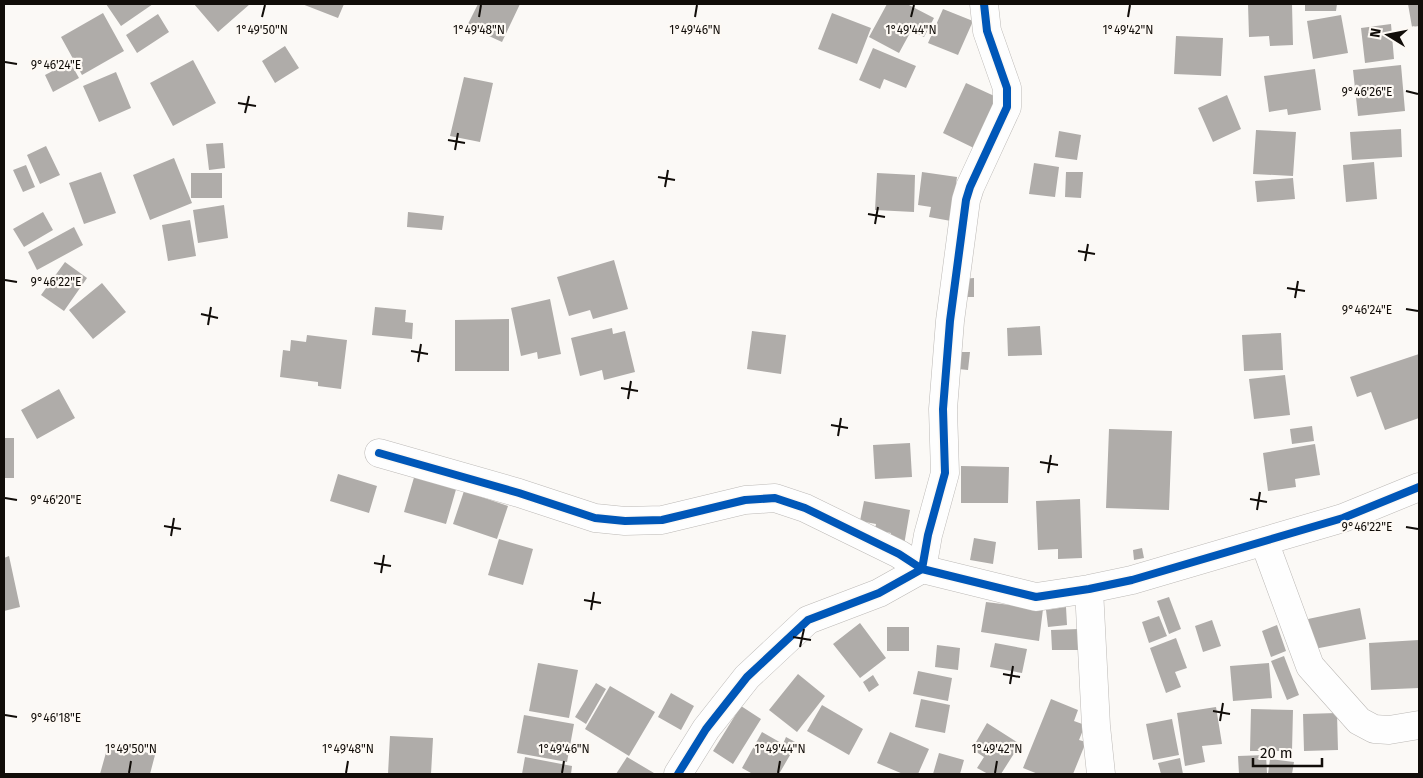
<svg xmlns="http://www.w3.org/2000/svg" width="1423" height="778" font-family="'Fira Sans',sans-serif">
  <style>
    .building { fill: #afaca9 }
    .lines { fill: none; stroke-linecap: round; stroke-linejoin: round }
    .minor-casing { stroke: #bcb9b6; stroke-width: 29 }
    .minor { stroke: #fefefe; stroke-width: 28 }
    .cycleway-casing { stroke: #fdf9f4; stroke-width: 11 }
    .cycleway { stroke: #0057b8; stroke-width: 8 }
    .ticks { fill: none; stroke: #110d09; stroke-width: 2 }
    .ticks-label { font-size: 12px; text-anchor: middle; fill: #110d09; stroke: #fdf9f4; stroke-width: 4.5; stroke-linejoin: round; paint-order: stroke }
  </style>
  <rect width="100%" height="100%" fill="#fbf9f6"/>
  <path class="building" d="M106 4H153L121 26Z
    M194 4H250L218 32Z
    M302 4H344L338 18Z
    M478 4H520L502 42 467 26Z
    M887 4H907L934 18 924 37 911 31 899 53 869 37Z
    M1248 4H1292L1293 45 1270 46 1269 36 1249 37Z
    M1305 4H1337L1336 11H1305Z
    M1408 4H1419V26L1412 27Z
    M943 9 973 21 958 55 928 43Z
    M103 13 124 51 82 75 61 37Z
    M832 13 871 28 857 64 818 49Z
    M158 14 169 32 137 53 126 35Z
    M1341 15 1348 53 1313 59 1307 21Z
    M1391 24 1394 59 1365 63 1361 28Z
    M1176 36 1223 38 1221 76 1174 74Z
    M285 46 299 68 275 83 262 61Z
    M873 48 916 66 906 88 884 79 880 89 859 80Z
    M193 60 216 103 173 126 150 83Z
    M70 62 79 78 53 92 45 75Z
    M1401 65 1405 111 1358 116 1353 70Z
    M1315 69 1321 110 1288 115 1287 109 1269 112 1264 76Z
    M116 72 131 108 99 122 83 86Z
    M464 77 493 83 480 142 450 136Z
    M966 83 1003 100 980 151 943 133Z
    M1227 95 1241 129 1213 142 1198 108Z
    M1401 129 1402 157 1352 160 1350 132Z
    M1256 130 1296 132 1293 176 1253 174Z
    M1059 131 1081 135 1077 160 1055 157Z
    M223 143 225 168 209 170 206 144Z
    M46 146 60 175 40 184 27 155Z
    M174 158 192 203 150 220 133 175Z
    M1374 162 1377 199 1346 202 1343 165Z
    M1034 163 1059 167 1055 197 1029 194Z
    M26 165 35 187 23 192 13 170Z
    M101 172 116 213 84 224 69 183Z
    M922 172 957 177 951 221 929 217 931 207 918 205Z
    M1066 172H1083L1081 198 1065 197Z
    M191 173H222V198H191Z
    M877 173 915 175 914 212 875 210Z
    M1293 178 1295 199 1257 202 1255 181Z
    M224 205 228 238 198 243 193 210Z
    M43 212 53 230 24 247 13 229Z
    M408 212 444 216 442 230 407 227Z
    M190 220 196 256 168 261 162 225Z
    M74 227 83 245 37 270 28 252Z
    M614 260 628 309 593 319 590 310 569 316 557 277Z
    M65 262 87 278 64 311 41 295Z
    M974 278V297H963L962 279Z
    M102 283 126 312 93 339 69 310Z
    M550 299 561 354 538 359 537 352 521 356 511 308Z
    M375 307 406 310 405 322 413 323 412 339 372 335Z
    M509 319V371H455V320Z
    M1040 326 1042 355 1008 356 1007 328Z
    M612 328 613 334 625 331 635 372 604 380 602 370 580 376 571 338Z
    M752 331 786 335 781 374 747 369Z
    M1281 333 1283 370 1244 371 1242 335Z
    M307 335 347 340 341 389 318 386V382L280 377 283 350 290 351 291 340 306 342Z
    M959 352H970L968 370 958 369Z
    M1419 354V418L1385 430 1371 392 1357 397 1350 377Z
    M1285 375 1290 415 1254 419 1249 379Z
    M59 389 75 418 37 439 21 410Z
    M1312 426 1314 441 1292 444 1290 429Z
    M1109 429 1172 431 1169 510 1106 508Z
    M4 438H14V478H4Z
    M910 443 912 477 875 479 873 445Z
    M1315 444 1320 475 1295 479 1296 487 1268 491 1263 453Z
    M961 466 1009 467 1008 503H961Z
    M338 474 377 486 369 513 330 501Z
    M415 474 457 486 446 524 404 512Z
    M464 491 508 506 497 539 453 524Z
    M1080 499 1082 558 1058 559V549L1038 550 1036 501Z
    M864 501 910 510 904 545 889 542 891 533 875 530 876 524 860 521Z
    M974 538 996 542 993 564 970 560Z
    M499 539 533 549 523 585 488 575Z
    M1142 548 1144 558 1134 560 1133 550Z
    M9 556 20 607 4 611V558Z
    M1169 597 1181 629 1169 634 1157 601Z
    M986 602 1043 609 1039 641 981 632Z
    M1066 607 1067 625 1048 627 1046 610Z
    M1360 608 1366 639 1314 649 1308 619Z
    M1159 616 1167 636 1149 643 1142 622Z
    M1212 620 1221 646 1203 652 1195 626Z
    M860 623 886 658 860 678 833 644Z
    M1277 625 1286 651 1271 657 1262 631Z
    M887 627H909V651H887Z
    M1079 629 1080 650H1052L1051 630Z
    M1176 638 1187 668 1175 672 1181 687 1166 693 1150 648Z
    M1419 640V688L1371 690 1369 643Z
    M995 643 1027 649 1022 673 990 667Z
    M937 645 960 648 958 670 935 667Z
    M1284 656 1299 695 1287 700 1271 661Z
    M538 663 578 670 569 718 529 711Z
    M1269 663 1272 698 1233 701 1230 666Z
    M918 671 952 678 948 701 913 694Z
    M798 674 825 696 797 732 769 710Z
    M873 675 879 685 869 692 863 682Z
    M596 683 606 689 586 724 575 717Z
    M610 686 655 712 629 756 585 729Z
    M671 693 694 706 681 730 658 717Z
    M921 699 950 705 945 733 915 727Z
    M1051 699 1078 710 1074 721 1085 725 1079 740 1086 742 1073 774H1038L1023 768Z
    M822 705 863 729 849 755 807 731Z
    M741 706 761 719 733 764 713 751Z
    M1216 707 1222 744 1202 746 1205 762 1185 766 1177 713Z
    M1251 709 1293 710 1292 751H1250Z
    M1337 713 1338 750 1304 751 1303 714Z
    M524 715 574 724 567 762 517 753Z
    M1172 719 1179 755 1153 760 1146 724Z
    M987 723 1020 744 1001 774H988L977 768 984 757 972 749Z
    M762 732 783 744 786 737 797 743 779 774H750L751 773 742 768Z
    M890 732 929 749 918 774H903L877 763Z
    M390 736 433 738 431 774H388Z
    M109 742 155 755 150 774H100Z
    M939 753 964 760 960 774H933Z
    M1266 755 1267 773 1239 774 1238 756Z
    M525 757 572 766 571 774H522Z
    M627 757 654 773 653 774H616Z
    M1180 758 1183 774H1161L1158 763Z
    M1270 759 1294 762 1292 774H1268Z"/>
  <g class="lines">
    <g class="minor-casing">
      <path id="minor" d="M379 453 519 493 595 518 625 521 662 520 745 500 775 498 805 508 899 554 922 569 928 535 945 473 943 409 950 321 966 200 970 187 1007 107V88L987 31 984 4
        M1264 541 1310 666 1359 721 1374 729 1389 730 1419 725
        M1089 589 1096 726 1101 774
        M678 774 706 729 747 677 808 620 879 593 922 569 1036 597 1089 589 1132 580 1343 518 1419 487"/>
    </g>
    <use href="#minor" class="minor"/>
    <g class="cycleway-casing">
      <path id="cycleway" d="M379 453 519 493 595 518 625 521 662 520 745 500 775 498 805 508 899 554 922 569 928 535 945 473 943 409 950 321 966 200 970 187 1007 107V88L987 31 984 4
        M678 774 706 729 747 677 808 620 879 593 922 569 1036 597 1089 589 1132 580 1343 518 1419 487"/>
    </g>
    <use href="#cycleway" class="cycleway"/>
  </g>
  <path class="ticks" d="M262 17 265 5M479 17 481 5M695 17 697 5M911 17 914 5M1128 17 1130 5M5 62 17 64M1406 91 1418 94M238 103 256 106M245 113 249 96M448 140 465 143M455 150 458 133M658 177 675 180M665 187 668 170M868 214 885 217M875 224 878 207M1078 251 1095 254M1085 261 1088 244M5 280 17 282M1287 288 1305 291M1295 298 1298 281M1406 309 1418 311M201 314 218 318M208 325 211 307M411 351 428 354M418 362 421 344M621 388 638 391M628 399 631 381M831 425 848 428M838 436 841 418M1040 462 1058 465M1048 473 1051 455M5 498 17 500M1250 499 1267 502M1257 510 1260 492M164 526 181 529M1406 527 1418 529M171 536 174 518M374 563 391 566M381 573 384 555M584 600 601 603M591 610 594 592M793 637 811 640M800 647 804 629M1003 674 1020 677M1010 684 1013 666M1213 711 1230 714M5 715 17 717M1220 721 1223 703M129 773 131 761M346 773 348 761M562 773 564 761M778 773 780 761M995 773 997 761"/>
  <g class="ticks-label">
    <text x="262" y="34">1°49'50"N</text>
    <text x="479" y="34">1°49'48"N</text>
    <text x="695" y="34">1°49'46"N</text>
    <text x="911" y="34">1°49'44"N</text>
    <text x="1128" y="34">1°49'42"N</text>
    <text x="56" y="69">9°46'24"E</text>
    <text x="1367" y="96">9°46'26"E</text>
    <text x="56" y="286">9°46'22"E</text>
    <text x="1367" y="314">9°46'24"E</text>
    <text x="56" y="504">9°46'20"E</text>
    <text x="1367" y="531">9°46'22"E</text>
    <text x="56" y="722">9°46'18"E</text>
    <text x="131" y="753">1°49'50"N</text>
    <text x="348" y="753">1°49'48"N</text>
    <text x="564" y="753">1°49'46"N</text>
    <text x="780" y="753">1°49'44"N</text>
    <text x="997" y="753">1°49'42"N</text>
  </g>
  <rect width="1423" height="778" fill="none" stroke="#110d09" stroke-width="10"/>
  <g transform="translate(1388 35) rotate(280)" stroke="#fdf9f4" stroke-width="4" paint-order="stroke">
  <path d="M0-4L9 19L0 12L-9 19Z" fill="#110d09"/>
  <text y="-8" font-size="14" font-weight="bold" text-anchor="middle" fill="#110d09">N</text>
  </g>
  <path d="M1253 758v8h69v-8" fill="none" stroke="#110d09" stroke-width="2.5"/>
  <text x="1260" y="758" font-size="15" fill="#110d09" stroke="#fdf9f4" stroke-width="4" paint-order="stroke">20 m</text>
</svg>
